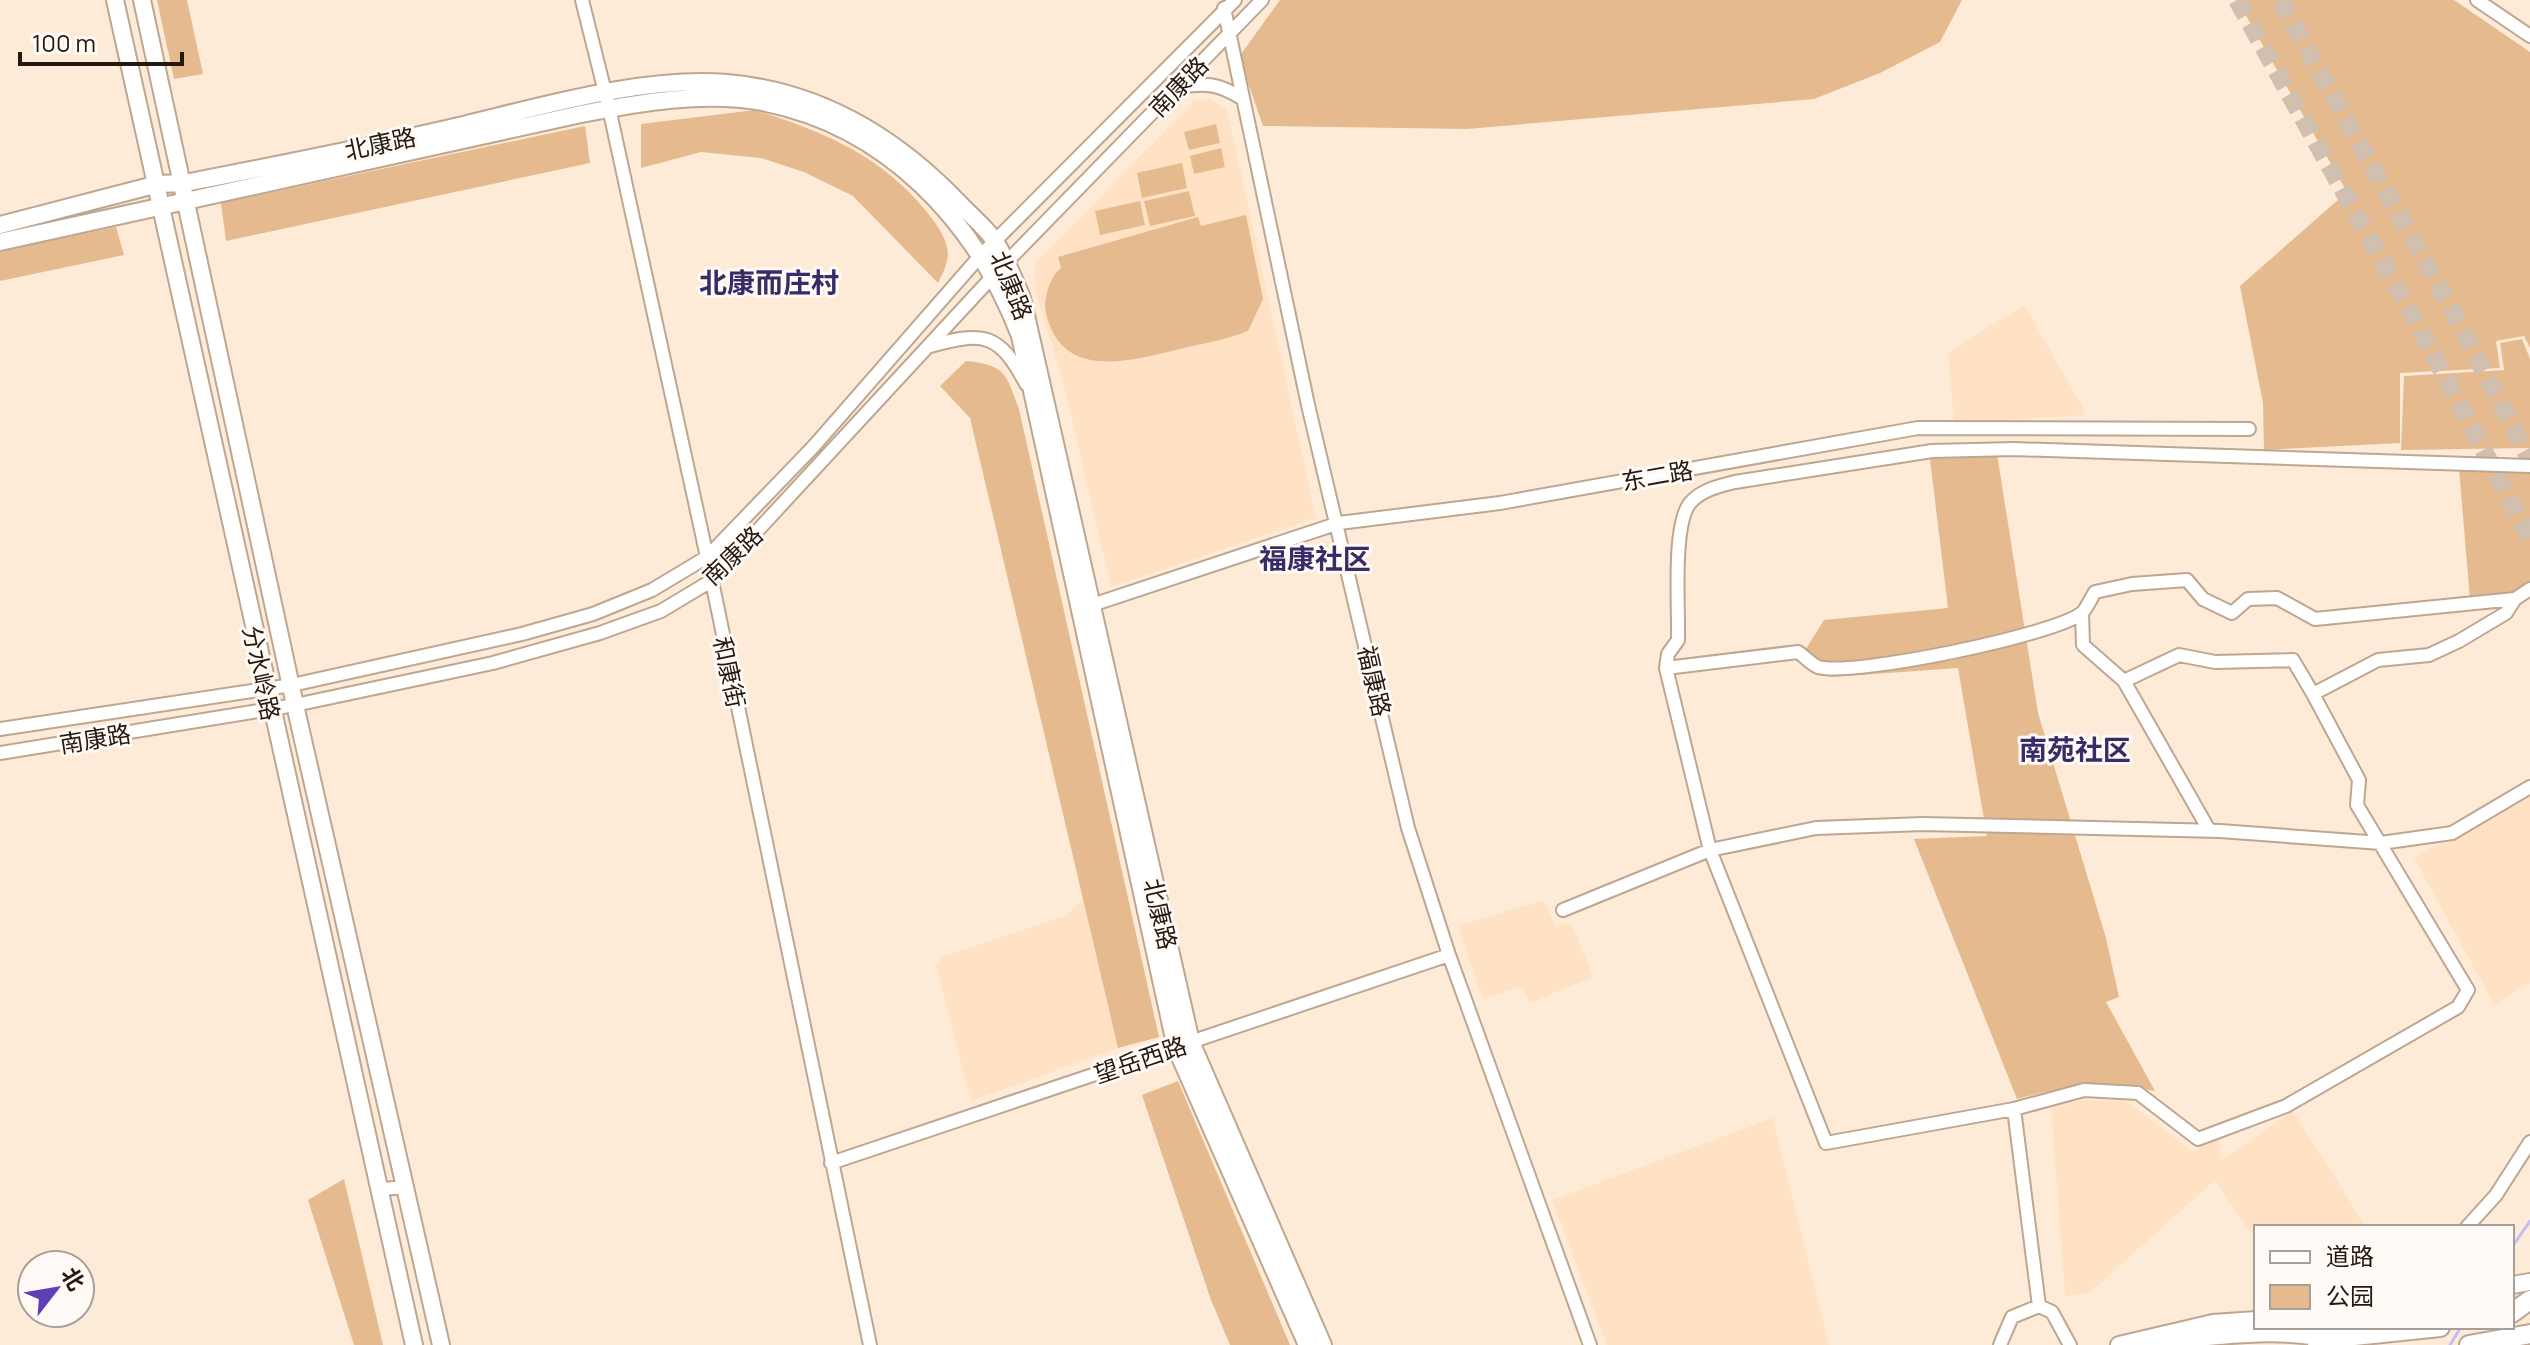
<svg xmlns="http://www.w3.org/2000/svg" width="2530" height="1345" font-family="Manrope,'Noto Sans SC',sans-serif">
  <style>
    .built { fill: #ffe1c4 }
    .green { fill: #e5ba8e }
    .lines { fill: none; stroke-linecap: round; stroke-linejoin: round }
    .stream { stroke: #c3bef7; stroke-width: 3 }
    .highway-tunnel { stroke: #d1c0af; stroke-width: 18; stroke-dasharray: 18 9; stroke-linecap: butt }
    .minor-casing { stroke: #bda791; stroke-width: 16 }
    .major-casing { stroke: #bda791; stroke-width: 20 }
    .highway-casing { stroke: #bda791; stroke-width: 22 }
    .minor { stroke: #fff; stroke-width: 12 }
    .major { stroke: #fff; stroke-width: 16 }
    .highway { stroke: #fff; stroke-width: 18 }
    .labels { text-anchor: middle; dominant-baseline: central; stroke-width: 6; stroke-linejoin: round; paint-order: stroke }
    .street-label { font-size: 24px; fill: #221911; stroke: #fffaf5 }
    .quarter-label { font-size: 28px; font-weight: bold; fill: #372c67; stroke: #fffaf5 }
  </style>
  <rect width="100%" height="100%" fill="#fdead7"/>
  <path class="built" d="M1210 99 1226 109 1230 122 1316 518 1111 587 1062 377 1036 294 1035 264 1195 100Z
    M2024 305 2087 415 1954 423 1948 353Z
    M2530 795V983L2494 1004 2414 858Z
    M1083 900 1118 1048 971 1101 936 966 944 956 1064 916Z
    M1544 900 1555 926 1571 922 1593 977 1530 1003 1522 986 1483 999 1458 926Z
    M2082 1100 2121 1101 2132 1105 2193 1152 2219 1138 2221 1160 2293 1111 2366 1227H2256V1240L2215 1180 2089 1293 2065 1296 2051 1108Z
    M1773 1118 1829 1345H1607L1552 1200Z"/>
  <path class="green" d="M157 0H187L203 74 174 79Z
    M1280 0H1962L1940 42 1880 73 1814 99 1467 129 1263 126 1239 57Z
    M2237 0H2454L2530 52V348L2524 336 2496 341 2500 368 2400 373V443L2264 450 2263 403 2240 286 2347 192Z
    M755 110C824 132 879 154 926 211 936 223 947 238 948 254 948 263 942 275 938 283L853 196 804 172 761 158 701 152 641 168V124Z
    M1216 124 1220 143 1189 150 1184 132Z
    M585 126 590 163 226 241 221 203Z
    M1221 148 1225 167 1194 174 1190 156Z
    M1182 163 1187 188 1142 198 1137 173Z
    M1189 191 1195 216 1150 226 1144 201Z
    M1140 201 1145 225 1100 235 1095 211Z
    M1246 215 1263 299 1248 331C1225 340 1200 344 1176 350 1130 361 1061 381 1046 313 1043 299 1050 276 1061 268L1058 257 1198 217 1201 226Z
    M116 227 124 255 0 281V251Z
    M2522 339 2530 359V448L2401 450 2404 376 2504 370 2500 343Z
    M966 361C1006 365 1006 374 1019 409L1159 1037 1118 1048 970 418 940 386Z
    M1997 454 2038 713 2106 938 2119 997 2106 1002 2155 1091C2099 1079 2072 1085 2017 1099L1914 839 1987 836 1958 668 1831 677 1799 660 1824 620 1948 608 1930 459Z
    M2459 468 2530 471V595L2470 599Z
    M1178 1081 1290 1345H1230L1211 1300 1142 1095Z
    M344 1179 383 1345H354L308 1200Z"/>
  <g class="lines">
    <path class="stream" d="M2512 1247 2530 1221
      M2450 1345 2461 1327"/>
    <path class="highway-tunnel" d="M2237 0 2409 309 2530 538
      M2280 0 2453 312 2530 460"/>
    <g class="minor-casing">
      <path id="minor" d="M582 0 609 108 707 557 870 1345
        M2477 0 2530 36
        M1224 8 1308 405 1408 828 1449 955 1590 1345
        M1175 88C1203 82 1219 83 1243 99
        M930 346C984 331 999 333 1026 384
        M1086 607 1339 523 1500 503 1918 428 2249 429
        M2082 613 2083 645 2124 681 2179 655 2215 662 2293 660 2313 694 2378 660 2429 655 2459 641 2506 613 2515 599
        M1666 668 1668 654 1678 640C1679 610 1672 525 1690 503 1701 490 1719 486 1735 482L1932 451 2014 449 2530 466
        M2124 681 2209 830
        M0 729 292 685 522 634 593 614 652 590 707 557 814 446 980 256 1235 0
        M0 753 295 705 493 663 600 633 661 611 711 581 993 276 1262 0
        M1563 910 1710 850 1666 668 1798 652C1804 656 1811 664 1818 667 1852 677 2055 635 2082 613 2087 608 2091 598 2095 592L2132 584 2187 580 2203 599 2232 613 2248 599 2277 598 2315 619 2515 599 2530 589
        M2014 1109 2084 1090 2138 1093 2198 1139 2286 1106 2458 1007 2468 990 2357 805 2359 780 2313 694
        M831 1163 1449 955
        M382 1189 407 1187
        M2467 1227 2496 1195 2530 1142
        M2039 1306 2014 1109 1826 1143 1710 850 1816 828 1923 824 2220 831 2381 843 2452 833 2530 787
        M2000 1345 2012 1317 2039 1306 2052 1312 2070 1345"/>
    </g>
    <g class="major-casing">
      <path id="major" d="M115 0 414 1345
        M142 0 295 705 441 1345
        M0 225 158 184 185 183C272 166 359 149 446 129 533 109 638 76 727 83 821 91 896 137 959 203 971 216 987 228 996 243 1007 260 1014 280 1022 298L1191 1042 1323 1345
        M0 242 581 114C638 103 704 91 762 102 887 126 976 221 1020 336L1176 1048 1307 1345
        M2512 1285 2530 1282
        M2119 1345 2213 1323 2256 1320"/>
    </g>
    <g class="highway-casing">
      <path id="highway" d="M2512 1313 2530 1300
        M2316 1340 2440 1327
        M2142 1342C2202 1338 2269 1325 2328 1338
        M2469 1345 2530 1334"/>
    </g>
    <use href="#minor" class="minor"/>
    <use href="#major" class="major"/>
    <use href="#highway" class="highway"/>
  </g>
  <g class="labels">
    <g class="street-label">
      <text transform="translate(1178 86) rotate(-46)">南康路</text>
      <text transform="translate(380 143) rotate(-12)">北康路</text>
      <text transform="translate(1012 285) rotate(68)">北康路</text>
      <text transform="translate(1657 475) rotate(-10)">东二路</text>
      <text transform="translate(732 555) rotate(-44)">南康路</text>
      <text transform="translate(730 672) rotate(78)">和康街</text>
      <text transform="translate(262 673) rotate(78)">分水岭路</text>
      <text transform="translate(1375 681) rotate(77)">福康路</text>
      <text transform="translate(95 738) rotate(-9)">南康路</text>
      <text transform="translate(1161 914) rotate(77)">北康路</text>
      <text transform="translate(1140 1059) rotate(-19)">望岳西路</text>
    </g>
    <g class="quarter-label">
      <text x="769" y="282">北康而庄村</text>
      <text x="1315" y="558">福康社区</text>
      <text x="2075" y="749">南苑社区</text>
    </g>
  </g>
  <rect x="2254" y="1225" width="260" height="104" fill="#fffaf5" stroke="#a7a09a" stroke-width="2"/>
  <rect x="2270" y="1251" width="40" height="12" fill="#ffffff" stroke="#a7a09a" stroke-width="2"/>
  <text x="2326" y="1265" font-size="24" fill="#221911">道路</text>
  <rect x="2270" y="1285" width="40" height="24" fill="#e5ba8e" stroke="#a7a09a" stroke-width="2"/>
  <text x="2326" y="1305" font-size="24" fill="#221911">公园</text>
  <g transform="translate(56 1289) rotate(59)"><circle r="38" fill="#fffaf5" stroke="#a7a09a" stroke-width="2"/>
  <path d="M0-6L14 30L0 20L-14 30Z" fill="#5d40b9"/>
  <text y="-12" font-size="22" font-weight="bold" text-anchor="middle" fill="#221911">北</text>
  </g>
  <path d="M20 52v12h162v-12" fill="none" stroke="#221911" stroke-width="4"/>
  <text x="32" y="52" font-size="24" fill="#221911" stroke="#fffaf5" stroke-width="6" paint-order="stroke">100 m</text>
</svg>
